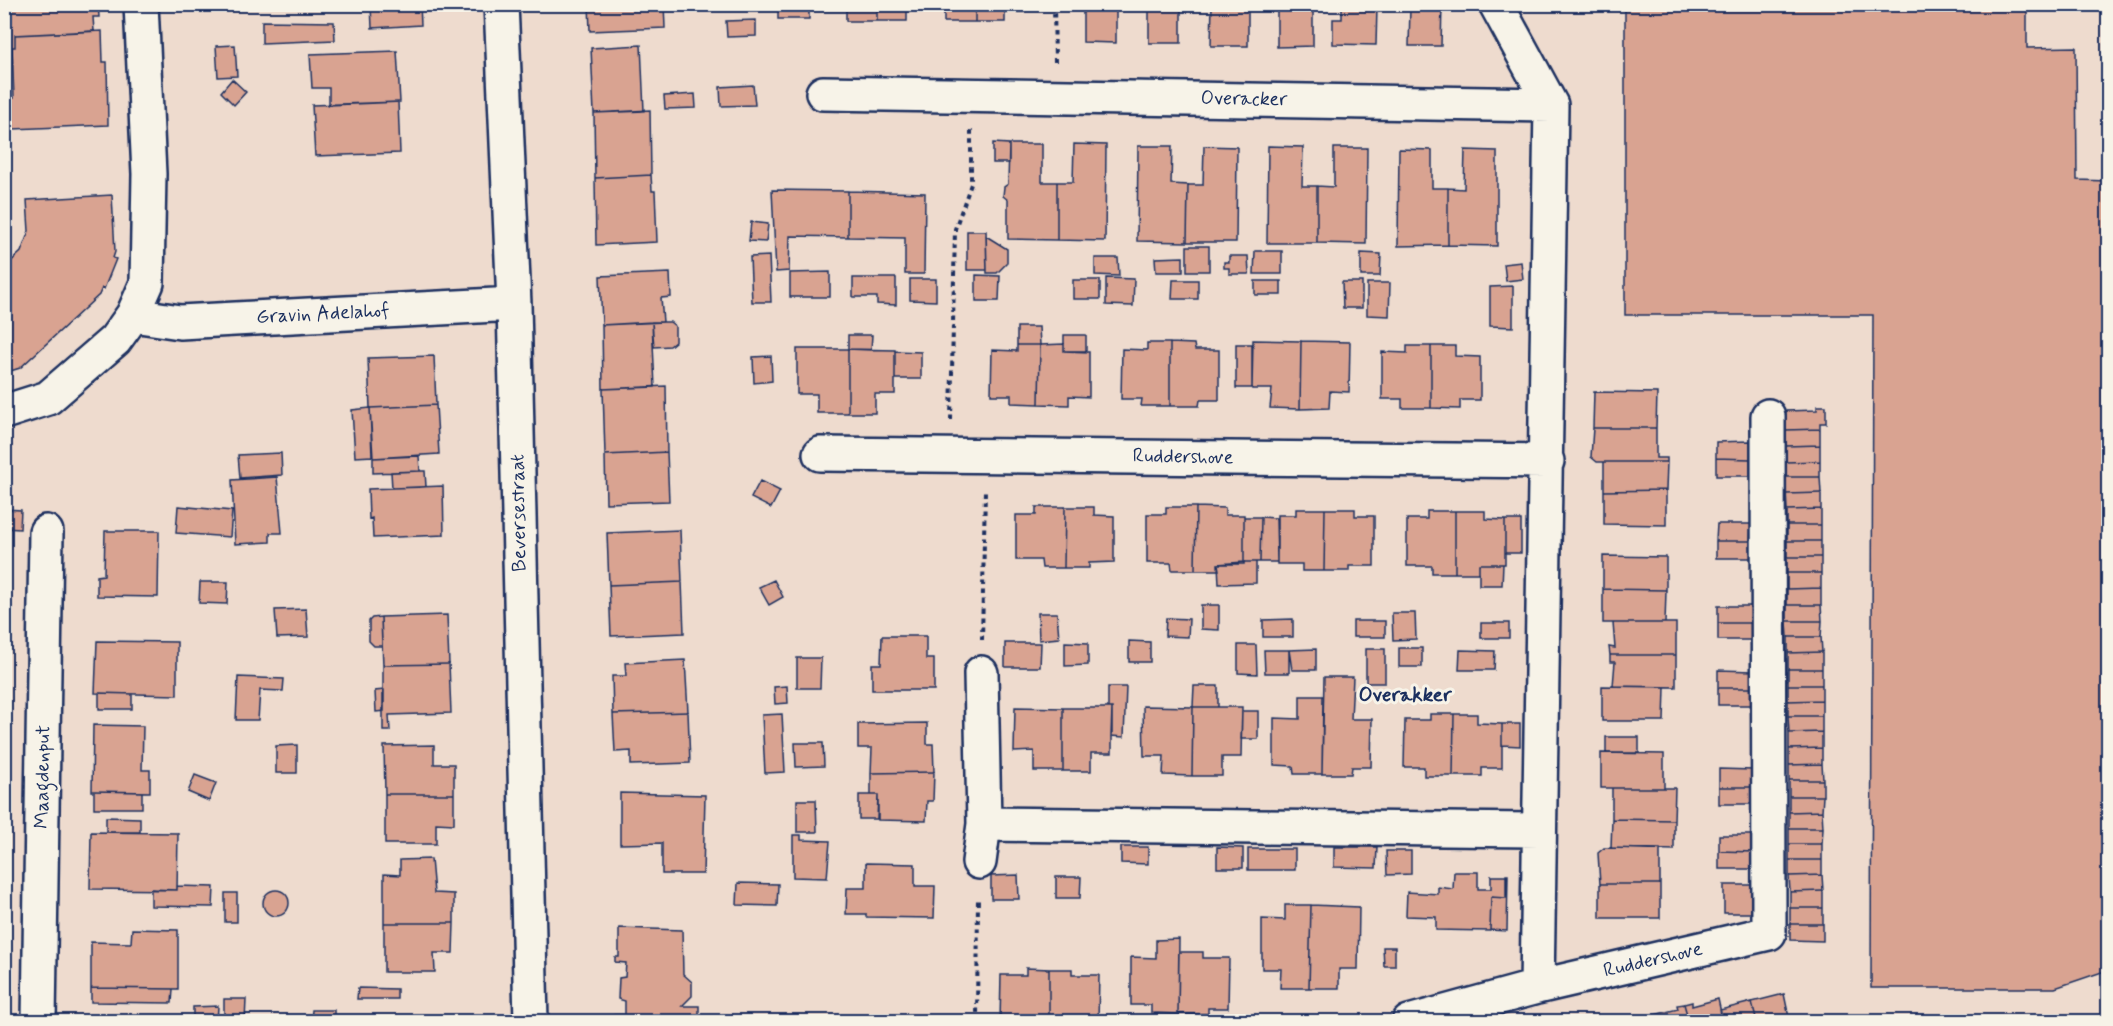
<svg xmlns="http://www.w3.org/2000/svg" width="2113" height="1026" font-family="Mynerve,sans-serif">
  <style>
    .building { fill: #d9a391; stroke: #1b2f5e; stroke-width: 1.5 }
    .lines { fill: none; stroke-linecap: round; stroke-linejoin: round }
    .minor-casing { stroke: #1b2f5e; stroke-width: 38 }
    .path { stroke: #1b2f5e; stroke-width: 4; stroke-dasharray: 4.5 4.5; stroke-linecap: butt }
    .minor { stroke: #f7f3e8; stroke-width: 33 }
    .labels { text-anchor: middle; dominant-baseline: central; stroke-width: 6; stroke-linejoin: round; paint-order: stroke }
    .street-label { font-size: 20px; fill: #1b2f5e; stroke: #f7f3e8 }
    .neighbourhood-label { font-size: 21px; font-weight: bold; fill: #1b2f5e; stroke: #f7f3e8 }
  </style>
  <rect width="100%" height="100%" fill="#eedbce"/>
  <filter id="ink" filterUnits="userSpaceOnUse"><feTurbulence type="fractalNoise" baseFrequency=".0167" numOctaves="2"/><feDisplacementMap in="SourceGraphic" scale="12" xChannelSelector="R" yChannelSelector="G"/><feConvolveMatrix kernelMatrix="1 2 1 2 8 2 1 2 1" color-interpolation-filters="sRGB"/></filter>
  <g filter="url(#ink)">
    <path class="building" d="M4 4H98L99 17H93L94 31 15 35V47H7Z
      M371 4H420L421 25 372 28Z
      M589 4H664L665 28 590 31Z
      M778 4H828V10H809V19H778Z
      M828 4H877V21H846V10H828Z
      M877 4H926V11H907V21H877Z
      M926 4H975V22H944V11H926Z
      M975 4H1024V12H1005V22H975Z
      M1083 4H1116V43L1083 42Z
      M1149 4H1181V43H1149Z
      M1212 4H1263V8H1248V46H1211Z
      M1263 4H1313V46L1277 47V8H1263Z
      M1342 4H1393L1392 8 1377 7 1376 45 1333 44V19H1342Z
      M1393 4H1442L1441 46H1409L1410 8H1392Z
      M1625 4H2027V48L2076 47 2077 180 2108 181V970L2055 988H1871L1873 315H1625Z
      M756 20V36L727 37 726 21Z
      M262 21 334 22 335 40 262 43Z
      M102 31 103 62H107L108 125 13 129 11 98H14L12 47H15V35Z
      M235 45 237 76 218 77 216 46Z
      M641 45 644 111 594 113 591 48Z
      M397 51 400 102 329 105V88H312L310 54Z
      M232 79 246 92 234 105 221 92Z
      M753 85 755 105 721 106 720 87Z
      M695 94 696 108 665 109 664 96Z
      M398 102 400 153 315 156 312 105Z
      M650 110 651 175 595 178 594 113Z
      M993 143 1009 144V163H993Z
      M1009 144H1042V182H1057V240L1008 239V200L1003 196 1004 187 1008 184Z
      M1074 144 1106 145 1105 241 1057 240V182H1073Z
      M1138 146H1172L1171 184 1188 185 1187 242 1137 241Z
      M1204 146 1237 147 1236 242H1187L1188 185H1203Z
      M1268 146 1303 147 1302 186H1317V243H1267Z
      M1334 148H1367L1366 244 1317 243V186L1334 187Z
      M1399 149 1432 150V188H1448V245L1398 246Z
      M1465 150 1497 151V246L1448 245V188L1464 189Z
      M651 175 652 191H655L657 242 596 245 595 178Z
      M772 190 848 191V237L790 236 789 271 776 272Z
      M848 191 925 193 924 274H905V238L848 237Z
      M112 195 115 252 113 258 116 259 104 289 102 288 99 295 20 368 4 373V268L21 252 29 231 27 200Z
      M751 222 768 224 766 242 749 241Z
      M967 231H986L987 270H967Z
      M986 236 1007 249V263L997 273H987Z
      M1187 246H1209V271H1187Z
      M1255 251H1282V274H1254Z
      M1361 253 1381 254 1380 276H1361Z
      M769 256 771 302H752L750 257Z
      M1229 256H1248L1249 274H1229V268H1224V262H1229Z
      M1183 257V272H1156L1155 258Z
      M1095 258H1118L1119 276 1095 275Z
      M1521 262 1523 279 1506 281 1504 264Z
      M830 272V297H790V273Z
      M670 273 671 297 661 298 663 322 602 325 600 276Z
      M976 275 1000 276 999 301H976Z
      M853 278H896V305L877 304V297H853Z
      M1106 278 1134 279 1133 306 1106 305Z
      M910 279H936V301L910 300Z
      M1073 280H1100V299H1073Z
      M1173 280H1198V299H1172Z
      M1255 281H1281V295H1255Z
      M1342 282H1362V308H1343Z
      M1367 283H1390L1389 316 1367 315Z
      M1513 286V327L1490 326V287Z
      M652 322H670L675 326V342L670 346 654 347Z
      M652 322 655 387 603 389 602 325Z
      M1017 327H1039L1040 345H1017Z
      M848 335H872L871 350 848 349Z
      M1064 335H1086V351H1064Z
      M1253 340 1301 341 1300 409 1270 408 1272 389H1252Z
      M1301 341 1350 342 1349 392 1330 391 1329 408 1300 409Z
      M1147 343H1170V406H1141L1142 399H1121L1122 349 1147 350Z
      M1170 343 1194 344 1195 350H1219V400H1200L1199 406H1170Z
      M1064 344V351L1089 352V397L1069 396V405L1039 404 1040 345Z
      M1236 344H1252V388H1236Z
      M1017 345H1040L1039 404 1011 403V395H991L992 350 1017 351Z
      M1407 346H1431V408H1402V399H1382V352L1407 353Z
      M1431 346H1455V356L1480 357V400H1460V409L1431 408Z
      M797 349H848V413H817V394H797Z
      M848 349 895 350V394H875V413H848Z
      M895 351 921 352V379H895Z
      M434 356 436 405 370 408 368 358Z
      M771 356 772 381 754 383 753 357Z
      M666 386 667 452 605 455 603 389Z
      M1594 392 1657 393 1656 428H1593Z
      M436 405 439 454 373 458 370 408Z
      M1817 406H1826V423H1820V429L1786 430V411L1817 410Z
      M370 408 372 456 355 457 352 410Z
      M1593 428H1656V458H1667V462H1597L1591 457Z
      M1820 429V445L1786 446V430Z
      M1750 441V459L1716 458V442Z
      M1820 445V461L1786 462V446Z
      M667 452 669 501 606 503 605 455Z
      M281 453 282 475 240 478 238 455Z
      M419 456 420 471 373 473V458Z
      M1716 458 1750 459V476H1716Z
      M1820 461V477H1786V462Z
      M1604 462H1667L1666 490 1604 491Z
      M420 471H425L426 487 392 488 391 472Z
      M277 477 282 533H270V542L235 544 232 480Z
      M1786 477H1820L1821 493 1786 494Z
      M760 481 780 491 771 508 751 498Z
      M443 486 444 535 373 538 372 518 369 519 368 489Z
      M1666 490V525L1604 524V491Z
      M1821 493V509L1787 510 1786 494Z
      M178 506 232 511 230 537 176 533Z
      M1036 507H1065L1064 568H1042L1041 560H1016V515H1036Z
      M1065 507H1094V515L1114 516V562L1089 563V568H1064Z
      M1166 507H1196L1195 570H1172L1171 563H1147V514H1166Z
      M1196 507 1225 508V515H1244V564H1218L1219 570H1195Z
      M4 509 21 510 20 529 4 528Z
      M1296 509H1325L1324 571H1302V564H1277V515H1296Z
      M1325 509H1355V516H1374V566H1349V571H1324Z
      M1821 509V525H1787V510Z
      M1427 511H1455V573H1432V566H1407V519H1427Z
      M1455 511H1485V519L1505 520V564H1479V573H1455Z
      M1244 517H1261L1260 562H1244Z
      M1261 517 1276 518 1277 562H1260Z
      M1505 520H1521V553H1505Z
      M1717 524H1751L1750 541H1716Z
      M1787 525H1821V541H1787Z
      M680 530 682 582 609 585 607 533Z
      M105 531H159L158 597 97 596V576L104 575Z
      M1716 541H1750L1751 558H1716Z
      M1787 541H1821V557H1787Z
      M1603 556 1666 557V590L1603 589Z
      M1787 557H1821V573H1787Z
      M1244 562H1256V583L1219 584 1218 564Z
      M1479 564H1503L1502 585H1479Z
      M1787 573H1821V588L1787 589Z
      M774 580 783 597 769 605 759 587Z
      M200 582H228L227 604 199 603Z
      M682 582 684 633 611 636 609 585Z
      M1821 588V605H1787V589Z
      M1603 589 1666 590 1665 623H1603Z
      M1201 605H1219V630L1201 629Z
      M1787 605H1821L1822 621H1787Z
      M1718 606H1752L1751 623H1718Z
      M306 609 308 637 277 638 275 610Z
      M1038 613H1057L1059 638 1039 640Z
      M1392 613H1415L1416 639 1393 640Z
      M447 615 449 664 383 665 381 617Z
      M381 617 382 646H374L369 641V621L372 618Z
      M1166 618 1189 619 1188 637 1165 636Z
      M1293 619V637H1263V620Z
      M1353 621H1385V637H1353Z
      M1787 621H1822L1821 637H1788Z
      M1481 623H1509V638H1481Z
      M1613 623H1676V655H1610L1609 647 1615 648Z
      M1718 623H1751V640H1718Z
      M882 636H926V659H934V690H872V664H881Z
      M1788 637H1821L1822 652 1788 653Z
      M97 641 177 642V695L95 693Z
      M1129 641 1150 642V662H1129Z
      M1065 642 1088 643V665L1065 666Z
      M1005 643H1041L1040 667H1005Z
      M1238 645H1256L1257 674 1238 673Z
      M1399 648H1422V667H1399Z
      M1316 649V670H1292L1289 650Z
      M1366 649H1385V683H1366Z
      M1264 650H1289V673H1265Z
      M1460 650 1495 651 1494 670H1459Z
      M1822 652V669H1788V653Z
      M1610 655H1676V687L1613 686 1615 662H1610Z
      M797 658H821L820 688H797Z
      M685 660 688 712 613 714 612 676H626L625 663Z
      M449 664 451 713 389 715 390 731H383V665Z
      M1788 669H1822V685H1788Z
      M1718 670 1753 671V688H1718Z
      M238 677 284 679 283 691 260 690 258 720H236Z
      M1324 677H1353L1351 719H1372L1371 767H1352L1351 774H1322Z
      M1788 685H1822V700L1788 701Z
      M787 686 788 703 775 704 774 687Z
      M1194 686H1218V707H1193Z
      M1602 686 1665 687 1664 721H1602Z
      M1108 687H1126L1124 737 1111 736 1112 708H1108Z
      M1718 688H1753L1752 705H1718Z
      M384 690V711L376 712 375 691Z
      M99 693 132 694V709H99Z
      M1300 696H1323L1322 774H1294L1293 766 1274 765V718L1300 719Z
      M1822 700V716H1788V701Z
      M1143 706 1193 707 1192 776 1163 775 1164 756H1144Z
      M1015 707 1063 708V771H1034V751L1014 752Z
      M1193 707H1242L1241 757H1222V776H1192Z
      M1063 708H1112V753H1091V771H1063Z
      M1242 711H1258V739H1241Z
      M688 712 690 763 631 765V751L615 752 613 714Z
      M782 714 785 772 765 773 762 715Z
      M1430 714H1454L1453 776H1424V767H1404L1405 720H1430Z
      M1454 714H1477V723L1502 724V768H1482V776H1453Z
      M1788 716H1822V732L1789 733Z
      M927 723V744H933L934 772 871 773 872 748H858V724Z
      M1502 724H1520V746L1502 745Z
      M93 725 143 726 142 770H150V792L92 791Z
      M1822 732V748L1789 749V733Z
      M1606 737H1639V753H1606Z
      M795 743H823L824 766 796 767Z
      M297 745V773H276V746Z
      M434 745V764H454V794H385L384 746Z
      M1822 748V764L1789 765V749Z
      M1601 753 1664 754V788H1601Z
      M1822 764 1823 780H1789V765Z
      M1719 769 1753 770 1754 787H1719Z
      M934 772 933 801H927L926 821 878 820V795H871V773Z
      M195 775 216 783 209 801 188 792Z
      M1789 780H1823V796H1789Z
      M1719 787H1754L1753 804H1719Z
      M1612 788H1675L1674 820 1612 819Z
      M94 791 142 792V808H94Z
      M620 793 705 795 703 874H662V843L620 844Z
      M385 794H454V824L436 823V844H385Z
      M859 795H878L877 819H859Z
      M1789 796H1823L1822 811 1789 812Z
      M797 800H816L817 832H797Z
      M1822 811 1823 828H1789V812Z
      M106 817 140 818V832H106Z
      M1612 819 1674 820V850L1611 848Z
      M1789 828H1823L1822 844H1789Z
      M91 832 178 833 177 890 90 889Z
      M793 835H801V840L830 841 827 878 793 877Z
      M1719 835H1754V852L1719 851Z
      M1789 844H1822V860H1789Z
      M1121 847H1148V864L1121 863Z
      M1217 847 1243 848V868H1217Z
      M1334 847H1377L1376 868 1334 867Z
      M1604 848 1660 849V884H1600L1598 853Z
      M1248 849H1295V870H1248Z
      M1386 851H1411V874L1387 875Z
      M1719 851 1754 852V869H1719Z
      M431 859 434 893 454 894V923H384V874L400 875V860Z
      M1789 860H1822V875L1789 876Z
      M866 863 915 864V886H935L934 918 866 917V914H846L847 888H866Z
      M1454 872H1478V889H1491V876H1507L1506 898 1491 897 1490 931 1436 930V917L1406 916 1407 892 1438 894V887L1453 889Z
      M1018 875 1019 899H991V876Z
      M1506 875H1508L1507 931 1490 930 1491 897 1506 898Z
      M1822 875 1823 891 1790 892 1789 876Z
      M1056 877H1081L1080 898H1056Z
      M738 883 778 884 777 906 737 905Z
      M1600 884H1660V918H1600Z
      M1724 885H1754V913H1724Z
      M177 886 214 887 213 907 151 906V889L177 890Z
      M263 903a13 13 0 1 1 26 0a13 13 0 1 1-26 0Z
      M1823 891V908H1790V892Z
      M225 893H237V922H225Z
      M1285 905H1311L1309 988H1280L1281 969H1262V919L1285 920Z
      M1311 905 1359 907 1358 969H1339V988H1309Z
      M1790 908H1823V924H1790Z
      M384 923H454L453 953H434L435 972H384Z
      M1790 924H1823V941L1790 940Z
      M619 928 682 930 683 974 692 982V996L682 1006H699V1022L614 1021V1015H625V1001L618 999 619 978 625 977 626 963 615 962V957H619Z
      M132 929 178 930V989L91 988V942L131 943Z
      M1179 939 1178 1014 1151 1013V1005H1131V957L1156 958V940Z
      M1383 947H1395V966H1384Z
      M1179 952H1203V958H1229L1228 1008H1208V1014H1178Z
      M1026 968 1049 969V1022H1000L1001 975H1026Z
      M1049 969H1072V975H1099L1098 1022H1049Z
      M91 988 173 989 172 1003 91 1002Z
      M358 988 397 989V999H357Z
      M1784 994 1790 1022H1757L1752 1002Z
      M224 999H246L245 1022H224Z
      M1718 999 1723 1022H1689L1684 1004 1692 1002V1006Z
      M1752 1002 1757 1022H1723L1720 1010Z
      M1684 1004 1689 1022H1656L1654 1015 1678 1009 1677 1005Z
      M218 1006 217 1022H193V1007Z
      M312 1010H334V1022H311Z
      M1654 1015 1656 1022H1622L1623 1020Z"/>
    <g class="lines">
      <g class="minor-casing">
        <path id="minor" d="M501 4 514 304 531 1022
          M823 93 1551 105 1496 4
          M133 315 180 322 514 304
          M4 412 48 398 115 340 133 315 147 283 149 174 141 4
          M820 454 1547 461
          M984 824 1539 830
          M979 862 984 824 981 673
          M1537 987 1769 933 1768 416
          M39 1022 46 532
          M1409 1022 1537 987 1551 105"/>
      </g>
      <path class="path" d="M1054 4 1055 62
        M951 420 955 229 971 184V130
        M982 640 985 489
        M977 1022 978 896"/>
      <use href="#minor" class="minor"/>
    </g>
  </g>
  <g class="labels">
    <g class="street-label">
      <text transform="translate(1244 99) rotate(1)">Overacker</text>
      <text transform="translate(323 314) rotate(-3)">Gravin Adelahof</text>
      <text transform="translate(1183 457) rotate(1)">Ruddershove</text>
      <text transform="translate(519 513) rotate(-91)">Beversestraat</text>
      <text transform="translate(43 777) rotate(-89)">Maagdenput</text>
      <text transform="translate(1653 960) rotate(-13)">Ruddershove</text>
    </g>
    <g class="neighbourhood-label">
      <text x="1405" y="695">Overakker</text>
    </g>
  </g>
  <rect width="2113" height="1026" fill="none" stroke="#f7f3e8" stroke-width="24"/>
  <rect x="12" y="12" width="2089" height="1002" fill="none" stroke="#1b2f5e" stroke-width="2" filter="url(#ink)"/>
</svg>
